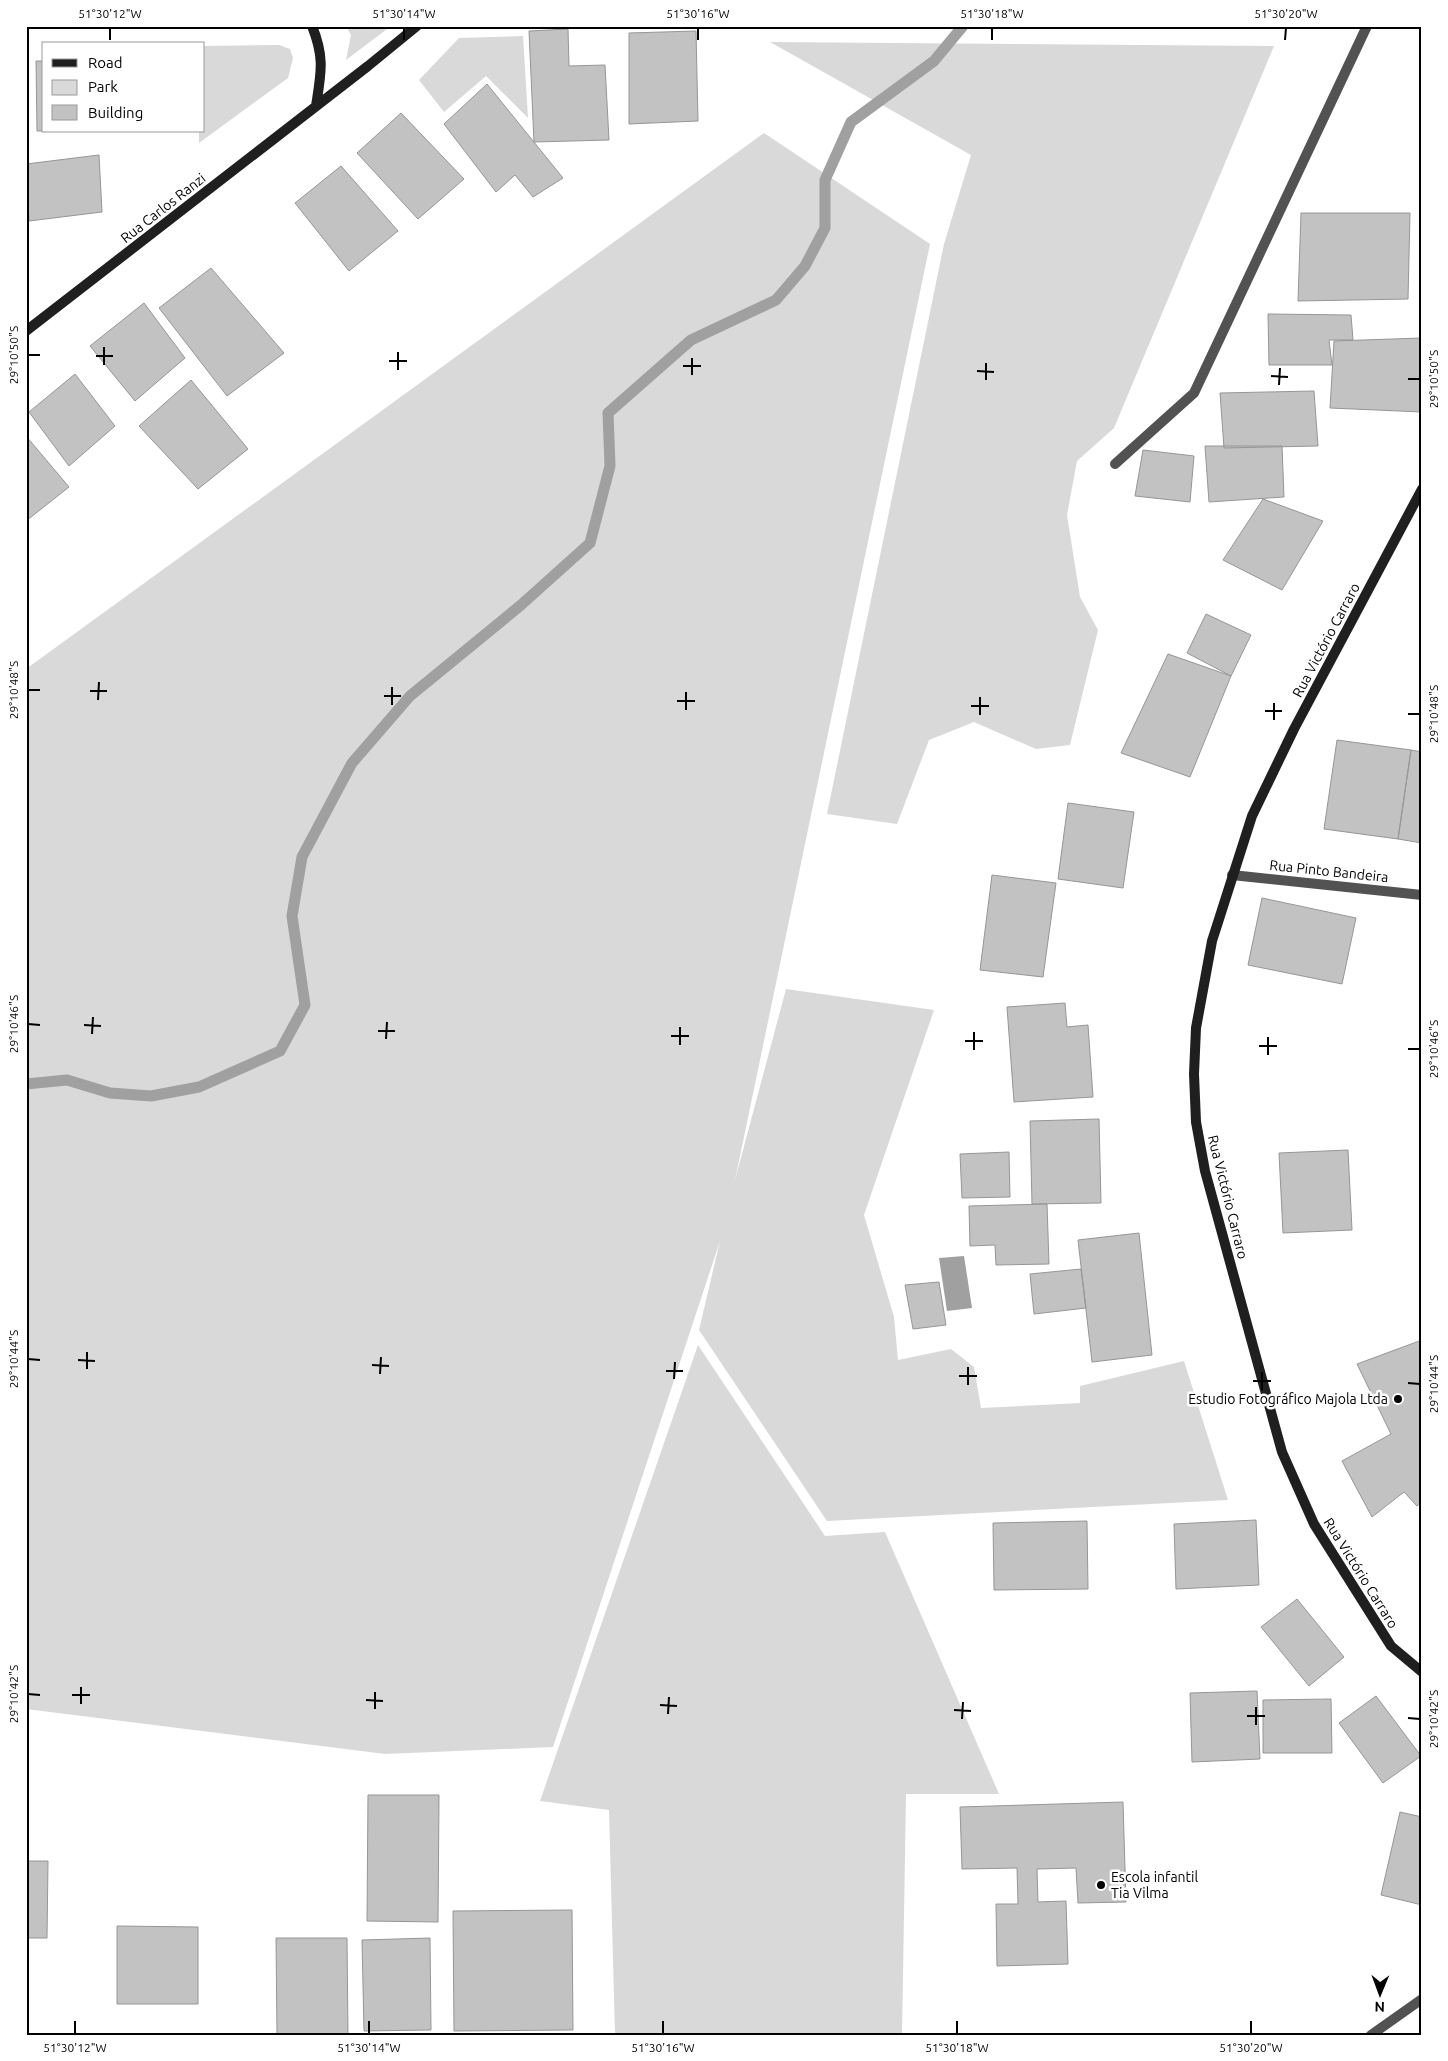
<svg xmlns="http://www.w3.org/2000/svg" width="1448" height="2061" font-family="Ubuntu,sans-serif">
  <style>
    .green { fill: #d9d9d9 }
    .water { fill: #a0a0a0 }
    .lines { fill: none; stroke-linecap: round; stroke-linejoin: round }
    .stream { stroke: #a0a0a0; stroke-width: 11 }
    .building { fill: #c2c2c2; stroke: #969696 }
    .street { stroke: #525252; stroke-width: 10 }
    .secondary { stroke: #1f1f1f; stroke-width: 10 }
    .ticks { fill: none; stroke: #000; stroke-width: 2 }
    .poi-dot { fill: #000; stroke: #fff; stroke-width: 2 }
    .labels { text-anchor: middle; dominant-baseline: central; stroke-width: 5; stroke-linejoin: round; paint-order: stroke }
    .street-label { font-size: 14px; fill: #000; stroke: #fff }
    .poi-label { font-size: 14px; fill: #000; stroke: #fff; text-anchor: end }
    .neatline { fill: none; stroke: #000; stroke-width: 2 }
    .ticks-label { font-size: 12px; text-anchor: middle; fill: #000 }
  </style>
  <rect width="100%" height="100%" fill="#fff"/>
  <path class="green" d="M346 26H391L346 60 351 35Z
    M523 36 528 118 486 76 444 112 419 80 459 38Z
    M770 42 1274 46 1114 428 1077 461 1067 515 1080 597 1098 630 1070 745 1036 749 974 722 929 740 897 824 827 814 944 244 971 155Z
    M279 45 290 49 293 58 288 78 199 143V131H204V46Z
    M764 133 930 244 735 1180 786 989 934 1010 864 1215 894 1317 898 1360 951 1349 974 1367 981 1408 1080 1403V1386L1184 1361 1228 1500 827 1521 699 1330 720 1241 553 1747 385 1754 26 1709V669Z
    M698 1345 825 1536 885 1532 999 1794H906L902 2035H615L609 1810 540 1801Z"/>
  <path class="water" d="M964 1256 972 1308 947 1311 939 1258Z"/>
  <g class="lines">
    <path class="stream" d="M26 1084 67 1080 110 1093 151 1096 199 1087 280 1051 305 1005 292 916 302 857 352 763 410 696 521 605 590 543 610 466 608 413 691 340 776 300 805 266 825 228V180L851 122 934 61 963 26"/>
  </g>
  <path class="building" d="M568 29 569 66 605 65 609 140 534 142 529 31Z
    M696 31 698 121 629 124V33Z
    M36 61H44V131H64H37Z
    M487 84 563 178 533 197 515 175 496 192 444 124Z
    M401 113 464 179 418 219 357 153Z
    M99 155 102 212 29 221 26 164Z
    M341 166 398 231 349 271 295 203Z
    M1301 213H1410L1408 299 1298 301Z
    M211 268 284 353 227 396 159 308Z
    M144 303 185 358 135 401 90 346Z
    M1268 314 1351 315 1353 340H1329L1332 365H1269Z
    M1421 338 1422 412 1330 408 1334 341Z
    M75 374 115 426 69 466 29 412Z
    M191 380 248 449 198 489 139 426Z
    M1314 391 1318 446 1224 448 1220 393Z
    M26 436 69 487 26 521Z
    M1205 446H1282L1284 497 1209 502Z
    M1143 450 1194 456 1190 502 1135 496Z
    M1263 499 1323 521 1282 590 1223 560Z
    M1206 614 1251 635 1231 676 1187 653Z
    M1168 654 1231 676 1190 777 1121 753Z
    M1337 740 1411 750 1398 839 1324 829Z
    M1411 750 1422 752V843L1398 839Z
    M1068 803 1134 812 1123 888 1058 879Z
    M992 875 1056 883 1043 977 980 970Z
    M1262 898 1356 918 1342 984 1248 965Z
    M1065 1003 1067 1027 1088 1025 1093 1097 1014 1102 1007 1007Z
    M1099 1119 1101 1203 1032 1204 1030 1121Z
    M1348 1150 1352 1230 1283 1233 1279 1153Z
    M1009 1152 1010 1197 962 1198 960 1154Z
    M1047 1204 1049 1264 996 1265 995 1245 970 1246 969 1206Z
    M1139 1233 1152 1355 1092 1362 1078 1240Z
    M1081 1269 1086 1308 1034 1314 1030 1274Z
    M939 1282 946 1325 913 1329 905 1285Z
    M1422 1340V1502L1417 1506 1404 1492 1372 1517 1342 1461 1391 1434 1357 1364Z
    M1256 1520 1259 1585 1176 1589 1174 1524Z
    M1087 1521 1088 1589 994 1590 993 1523Z
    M1297 1599 1344 1657 1309 1686 1261 1627Z
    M1257 1691 1260 1759 1192 1762 1190 1693Z
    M1376 1696 1421 1756 1383 1783 1339 1723Z
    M1331 1699 1332 1753H1263V1700Z
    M368 1795H439L438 1922 367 1921Z
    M1123 1802 1126 1902 1078 1903 1076 1868 1037 1869 1038 1902 1066 1901 1068 1964 997 1966 996 1904H1018L1017 1868 962 1869 960 1807Z
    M1400 1812 1422 1817V1905L1381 1895Z
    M26 1861H48L47 1938H26Z
    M572 1910 573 2030 454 2031 453 1911Z
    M117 1926 198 1927V2004H117Z
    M276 1938H347L348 2035H277Z
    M430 1938 431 2030 364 2031 362 1940Z"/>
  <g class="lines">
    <path class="street" d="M1115 464 1194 393 1367 26
      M1232 875 1422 895
      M1371 2035 1422 1999"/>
    <path class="secondary" d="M312 26C325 58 321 73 316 106
      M26 331 368 66 417 26
      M1422 489 1294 729 1252 816 1212 941 1196 1028 1194 1074 1196 1122 1205 1171 1282 1452 1314 1524 1391 1646 1422 1672"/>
  </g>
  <path class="ticks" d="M110 40V28M404 40V28M698 40V28M992 40V28M1285 40 1286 28M28 355H40M96 356H113M389 361H407M104 365V347M683 366H701M398 370V352M977 371 994 372M692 375V358M1271 376 1288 377M1408 379H1420M986 380V363M1279 385 1280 368M28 690H40M90 691H107M384 696H401M98 700 99 682M677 701H695M392 705V687M971 706H989M686 710V692M1265 711H1282M1408 714H1420M980 715V697M1274 720V703M28 1024 40 1025M84 1025 101 1026M378 1031H395M92 1034 93 1017M671 1036H689M386 1039 387 1022M965 1041H983M680 1045V1027M1259 1046H1277M1408 1049H1420M974 1050V1032M1268 1055V1037M28 1359 40 1360M78 1360 95 1361M372 1365 389 1366M87 1369V1352M666 1371H683M380 1374 381 1357M959 1376H977M674 1379 675 1362M1253 1381H1271M1408 1383 1420 1384M968 1385V1367M1262 1390V1372M28 1694 40 1695M72 1695H90M366 1700 383 1701M81 1704V1687M660 1705 677 1706M375 1709V1692M954 1710 971 1711M668 1714 669 1697M1247 1716H1265M1408 1718 1420 1719M962 1719 963 1702M1256 1725V1707M75 2034V2021M369 2034V2021M663 2034V2021M957 2034V2021M1251 2034V2021"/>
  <g class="poi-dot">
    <circle cx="1398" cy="1399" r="5"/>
    <circle cx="1101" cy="1885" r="5"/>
  </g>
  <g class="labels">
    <g class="street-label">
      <text transform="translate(163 208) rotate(-38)">Rua Carlos Ranzi</text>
      <text transform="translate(1326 640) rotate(-62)">Rua Victório Carraro</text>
      <text transform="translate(1329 871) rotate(6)">Rua Pinto Bandeira</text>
      <text transform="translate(1228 1197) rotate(76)">Rua Victório Carraro</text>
      <text transform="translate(1361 1573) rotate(58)">Rua Victório Carraro</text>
    </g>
    <g class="poi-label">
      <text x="1388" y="1399">Estudio Fotográfico Majola Ltda</text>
      <text x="1111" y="1877" text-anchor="start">Escola infantil<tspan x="1111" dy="16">Tia Vilma</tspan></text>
    </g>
  </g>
  <rect width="1448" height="2061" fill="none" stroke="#ffffff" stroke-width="55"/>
  <rect x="42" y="42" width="162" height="90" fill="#ffffff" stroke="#999999"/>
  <rect x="52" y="59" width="25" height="8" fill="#1f1f1f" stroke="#999999"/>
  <text x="88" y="68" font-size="15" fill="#000000">Road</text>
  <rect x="52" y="80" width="25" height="15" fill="#d9d9d9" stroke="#999999"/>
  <text x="88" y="92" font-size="15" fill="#000000">Park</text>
  <rect x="52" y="105" width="25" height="15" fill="#c2c2c2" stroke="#999999"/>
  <text x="88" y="118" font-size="15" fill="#000000">Building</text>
  <g transform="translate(1380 1994) rotate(181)" stroke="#ffffff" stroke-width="4" paint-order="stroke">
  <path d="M0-4L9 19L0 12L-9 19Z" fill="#000000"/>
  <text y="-8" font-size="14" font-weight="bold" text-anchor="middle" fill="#000000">N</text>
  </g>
  <rect x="28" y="28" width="1392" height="2006" class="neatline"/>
  <g class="ticks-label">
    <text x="110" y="18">51°30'12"W</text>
    <text x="404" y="18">51°30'14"W</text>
    <text x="698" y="18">51°30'16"W</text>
    <text x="992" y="18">51°30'18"W</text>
    <text x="1286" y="18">51°30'20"W</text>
    <text transform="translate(14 355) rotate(-90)" y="4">29°10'50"S</text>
    <text transform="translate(1434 379) rotate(-90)" y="4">29°10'50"S</text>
    <text transform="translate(14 690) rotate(-90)" y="4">29°10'48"S</text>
    <text transform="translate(1434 714) rotate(-90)" y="4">29°10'48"S</text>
    <text transform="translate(14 1024) rotate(-90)" y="4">29°10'46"S</text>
    <text transform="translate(1434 1049) rotate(-90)" y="4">29°10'46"S</text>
    <text transform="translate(14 1359) rotate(-90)" y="4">29°10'44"S</text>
    <text transform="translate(1434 1384) rotate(-90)" y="4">29°10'44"S</text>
    <text transform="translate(14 1694) rotate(-90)" y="4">29°10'42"S</text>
    <text transform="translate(1434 1719) rotate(-90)" y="4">29°10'42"S</text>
    <text x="75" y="2052">51°30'12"W</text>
    <text x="369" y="2052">51°30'14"W</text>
    <text x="663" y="2052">51°30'16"W</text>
    <text x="957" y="2052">51°30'18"W</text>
    <text x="1251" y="2052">51°30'20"W</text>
  </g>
</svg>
